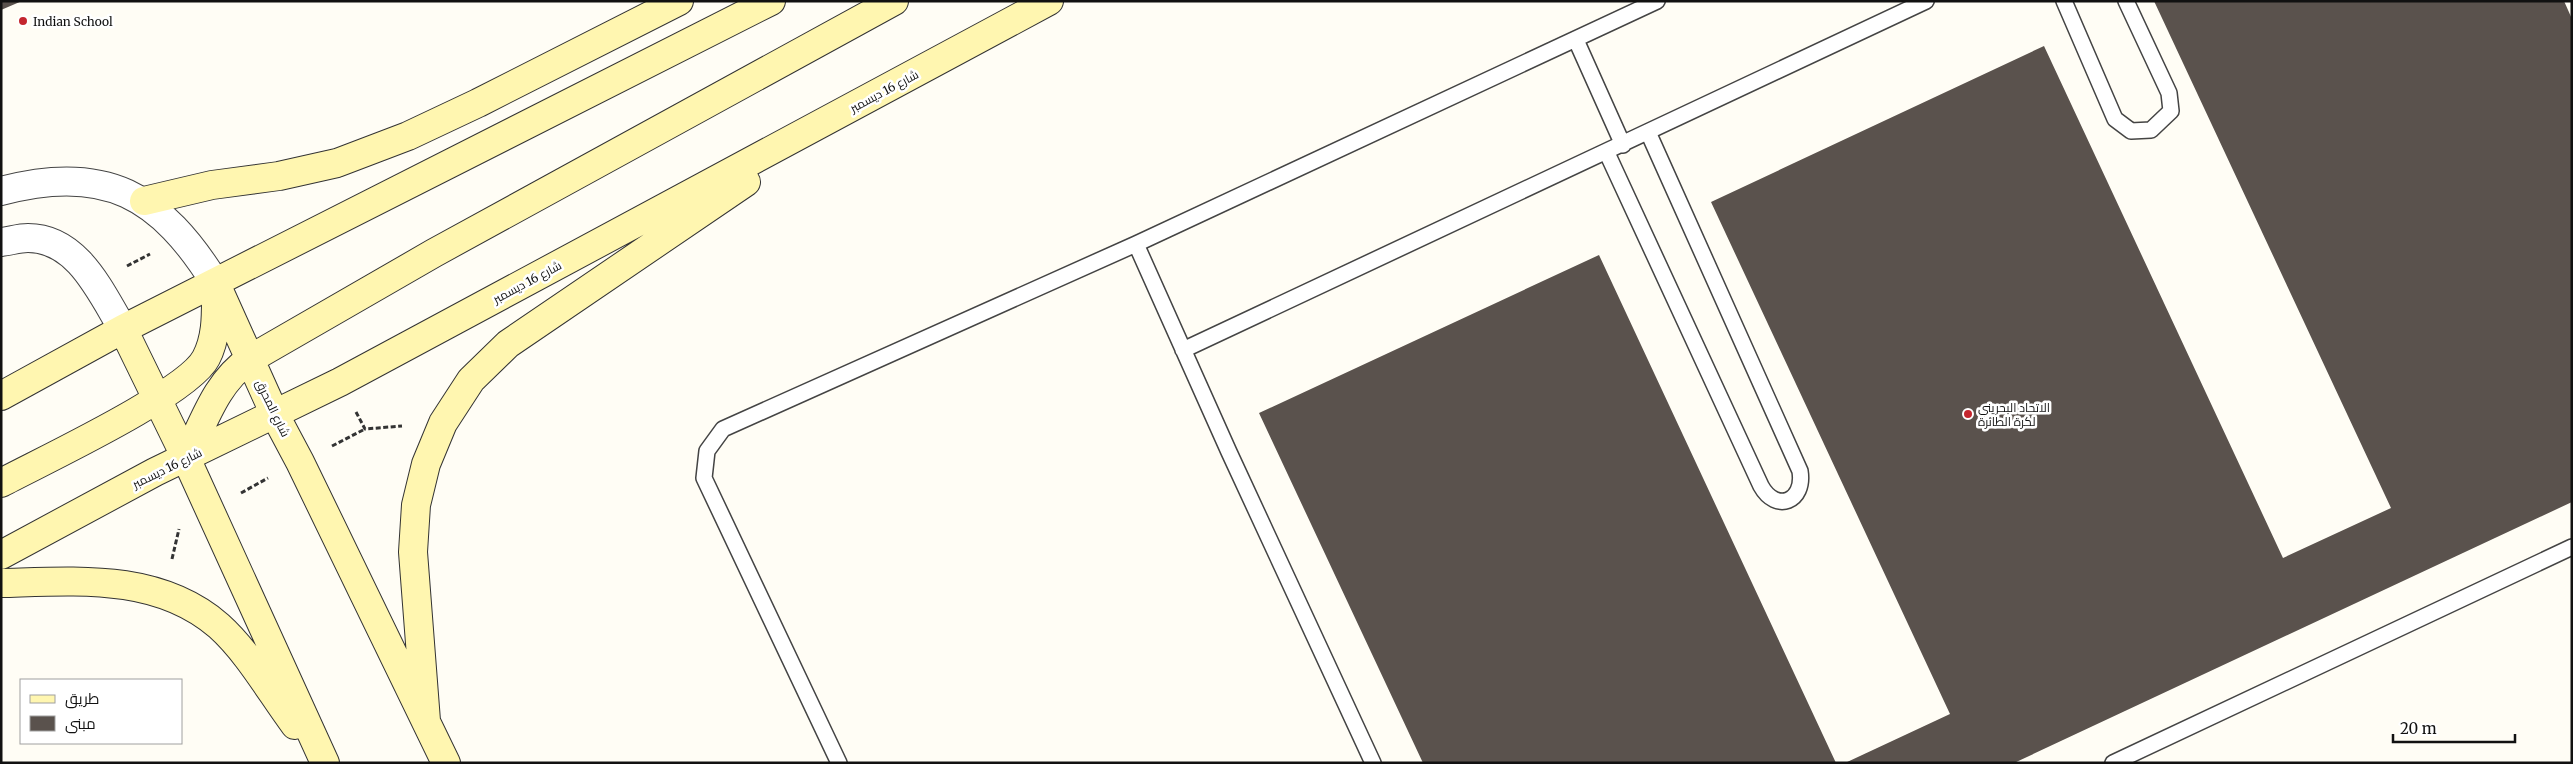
<svg xmlns="http://www.w3.org/2000/svg" width="2573" height="764" font-family="Merriweather,Cairo,serif">
  <style>
    .building { fill: #5a524d }
    .lines { fill: none; stroke-linecap: round; stroke-linejoin: round }
    .service-casing { stroke: #444; stroke-width: 18 }
    .tertiary-casing { stroke: #444; stroke-width: 30 }
    .secondary-casing { stroke: #333; stroke-width: 30 }
    .path { stroke: #333; stroke-width: 3; stroke-dasharray: 5 2.5; stroke-linecap: butt }
    .service { stroke: #fff; stroke-width: 15 }
    .tertiary { stroke: #fff; stroke-width: 28 }
    .secondary { stroke: #fff6b0; stroke-width: 28 }
    .poi-dot { fill: #c4262e; stroke: #fff; stroke-width: 2 }
    .labels { text-anchor: middle; dominant-baseline: central; stroke-width: 5; stroke-linejoin: round; paint-order: stroke }
    .poi-label { font-size: 12px; fill: #111; stroke: #fff; text-anchor: start }
    .street-label { font-size: 12px; fill: #111; stroke: #fff }
  </style>
  <rect width="100%" height="100%" fill="#fffdf5"/>
  <path class="building" d="M1 1H22L1 10Z
    M2154 1H2564L2572 19V502L2014 763H1845L1950 714 1711 202 2044 46 2283 558 2391 508Z
    M1599 255 1836 763H1423L1259 413Z"/>
  <g class="lines">
    <g class="service-casing">
      <path id="service" d="M2064 1 2115 119 2131 131 2151 130 2171 111 2169 93 2126 1
        M1576 40 1623 145
        M1607 153 1761 486C1776 513 1805 502 1800 471L1648 132
        M1136 244 1229 452 1373 763
        M1183 350 1926 1
        M839 763 704 478 707 451 723 429 1136 244 1657 1
        M2113 763 2572 547"/>
    </g>
    <g class="tertiary-casing">
      <path id="tertiary" d="M1 191C105 163 161 195 216 284
        M1 242C10 241 19 238 28 238 78 238 101 293 123 329"/>
    </g>
    <g class="secondary-casing">
      <path id="secondary" d="M144 201 212 185 279 176 337 163 408 136 478 103 679 1
        M216 284 275 415 300 462 446 763
        M123 329 186 458 325 763
        M1 396 123 329 771 1
        M186 458C204 422 216 382 250 359L434 253 894 1
        M1 483C42 461 188 393 206 358 217 337 216 314 216 290
        M1 555 155 472 340 382 1049 1
        M1 583C76 581 158 573 219 626 249 653 271 693 295 725
        M426 721 413 552 416 505 426 464 443 423 471 380 508 344 746 182"/>
    </g>
    <path class="path" d="M127 266 150 254
      M356 412 365 429 402 426
      M332 446 365 429
      M241 493 268 478
      M172 559 179 529"/>
    <use href="#service" class="service"/>
    <use href="#tertiary" class="tertiary"/>
    <use href="#secondary" class="secondary"/>
  </g>
  <g class="poi-dot">
    <circle cx="23" cy="21" r="5"/>
    <circle cx="1968" cy="414" r="5"/>
  </g>
  <g class="labels">
    <g class="poi-label">
      <text x="33" y="21">Indian School</text>
      <text x="1978" y="407">الاتحاد البحريني<tspan x="1978" dy="14">لكرة الطائرة</tspan></text>
    </g>
    <g class="street-label">
      <text transform="translate(884 91) rotate(-28)">شارع 16 ديسمبر</text>
      <text transform="translate(527 282) rotate(-28)">شارع 16 ديسمبر</text>
      <text transform="translate(273 408) rotate(64)">شارع المحرق</text>
      <text transform="translate(167 468) rotate(-26)">شارع 16 ديسمبر</text>
    </g>
  </g>
  <rect width="2573" height="764" fill="none" stroke="#111111" stroke-width="5"/>
  <rect x="20" y="679" width="162" height="65" fill="#ffffff" stroke="#a0a0a0"/>
  <rect x="30" y="695" width="25" height="8" fill="#fff6b0" stroke="#a0a0a0"/>
  <text x="65" y="704" font-size="15" fill="#111111">طريق</text>
  <rect x="30" y="716" width="25" height="15" fill="#5a524d" stroke="#a0a0a0"/>
  <text x="65" y="729" font-size="15" fill="#111111">مبنى</text>
  <path d="M2393 734v8h122v-8" fill="none" stroke="#111111" stroke-width="2.5"/>
  <text x="2400" y="734" font-size="15" fill="#111111" stroke="#ffffff" stroke-width="4" paint-order="stroke">20 m</text>
</svg>
